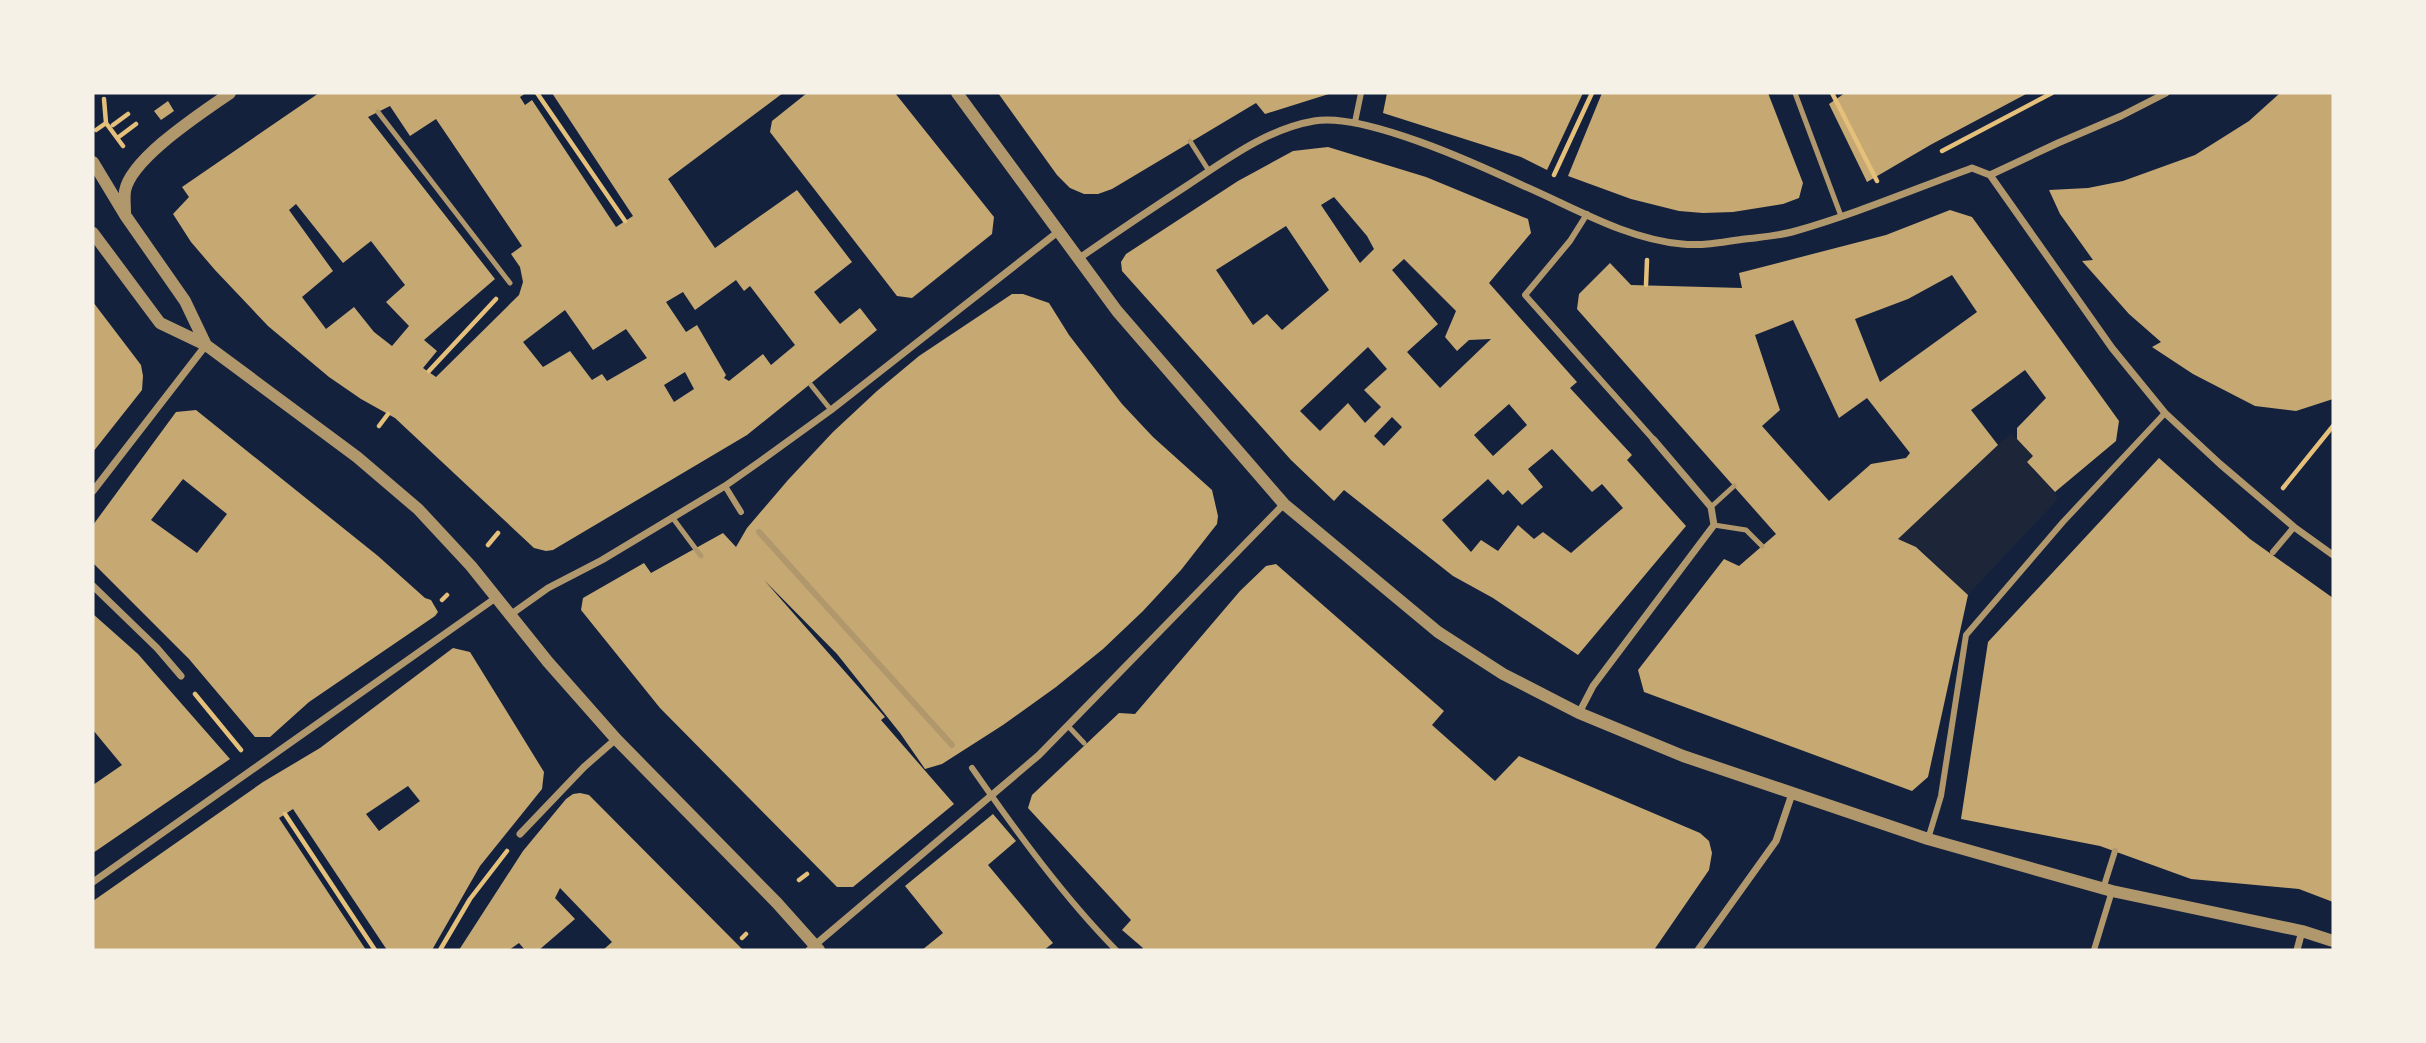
<svg xmlns="http://www.w3.org/2000/svg" width="2426" height="1043" font-family="Raleway,sans-serif">
  <style>
    .green { fill: #1d2539 }
    .building { fill: #c6a872; fill-rule: evenodd }
    .lines { fill: none; stroke-linecap: round; stroke-linejoin: round }
    .path { stroke: #e5c07b; stroke-width: 4.5 }
    .service { stroke: #b1986c; stroke-width: 5 }
    .pedestrian { stroke: #b1986c; stroke-width: 6 }
    .minor { stroke: #b1986c; stroke-width: 7 }
    .tertiary { stroke: #b1986c; stroke-width: 12 }
  </style>
  <rect width="100%" height="100%" fill="#14213d"/>
  <path class="green" d="M2011 433 2033 456 2027 463 2055 492 2058 499 1968 595 1917 547 1898 539Z"/>
  <path class="building" d="M319 93H526L520 97 525 105 532 100 616 227 633 216 552 93H783L668 179 715 248 797 190 852 262 814 292 840 324 860 308 877 330 747 435 553 550 546 551 534 548 395 418 361 399 329 377 268 326 215 270 191 242 173 214 189 197 182 187ZM390 106 410 136 436 119 522 246 511 254 520 267 523 282 519 295 436 377 423 368 437 351 424 340 495 279 368 117ZM296 204 343 263 371 241 405 285 386 302 409 326 392 346 374 332 354 307 326 329 302 297 333 271 289 210ZM736 280 744 291 750 286 795 345 771 365 763 354 729 381 724 378 726 375 697 325 686 332 666 302 683 292 695 310ZM565 310 593 350 626 329 647 358 607 381 602 374 592 380 570 351 543 367 523 342ZM685 372 694 389 674 402 664 385Z
    M807 93H895L994 217 992 234 912 298 897 296 770 132 772 121Z
    M998 93H1332L1265 114 1256 103 1112 189 1098 194H1084L1070 188 1057 175Z
    M1387 93H1583L1547 170 1521 157 1383 113Z
    M1602 93H1768L1803 183 1799 198 1783 204 1733 212 1703 213 1679 211 1631 199 1568 176Z
    M1845 93H2028L1932 144 1867 182 1829 104Z
    M2280 93H2333V399L2296 411 2255 406 2193 374 2152 347 2161 342 2129 314 2082 261 2093 260 2060 214 2049 190 2088 188 2123 181 2195 155 2249 121Z
    M168 101 174 111 161 120 154 111Z
    M1328 147 1426 177 1528 219 1531 233 1489 283 1577 382 1570 388 1632 455 1627 460 1686 526 1578 655 1493 598 1453 576 1344 490 1334 501 1291 460 1122 271 1121 262 1126 254 1238 181 1293 151ZM1334 197 1367 236 1374 249 1360 263 1321 205ZM1286 226 1329 290 1282 330 1267 314 1253 325 1216 270ZM1404 259 1456 311 1445 337 1457 351 1469 340 1491 339 1440 388 1407 352 1438 324 1392 270ZM1368 347 1387 369 1364 390 1381 407 1365 423 1348 403 1320 431 1300 411ZM1509 404 1527 425 1493 456 1474 435ZM1392 417 1402 427 1384 446 1374 436ZM1552 449 1592 492 1602 484 1623 508 1571 553 1543 532 1534 539 1518 525 1498 551 1481 540 1471 552 1442 520 1488 479 1503 495 1508 490 1522 505 1543 487 1528 469Z
    M1950 210 1972 217 2119 421 2116 441 2055 492 2027 462 2033 456 2017 439V428L2046 398 2025 370 1971 410 1998 445 1898 539 1916 547 1968 595 1928 777 1912 791 1644 692 1638 670 1724 559 1739 566 1776 534 1577 309 1579 294 1610 263 1631 285 1742 288 1739 273 1886 235ZM1952 275 1977 312 1880 382 1855 319 1908 299ZM1793 320 1839 418 1867 398 1910 453 1906 458 1871 464 1829 501 1762 426 1780 410 1755 335Z
    M1012 294H1023L1049 303 1069 335 1122 404 1153 437 1212 490 1218 516 1217 524 1181 570 1143 611 1103 649 1056 687 1003 725 942 764 925 769 900 733 837 654 764 580 885 717 881 720 954 804 853 887H837L660 708 581 610 583 598 644 563 651 573 723 533 736 547 747 528 788 480 833 432 877 391 919 356Z
    M93 302 141 365 143 376 142 390 93 452Z
    M196 410 378 556 425 598 431 600 438 612 435 616 309 702 270 737H255L189 659 93 563V525L176 412ZM183 479 227 514 197 553 151 520Z
    M2159 458 2250 539 2333 598V902L2299 889 2191 879 2100 846 1961 819 1988 642Z
    M1276 564 1444 711 1432 725 1495 781 1519 756 1700 833 1709 841 1712 853 1709 870 1654 950H1142L1143 948 1122 930 1131 920 1028 808 1032 795 1119 713 1135 714 1240 591 1266 566Z
    M93 614 138 654 230 759 93 853V785L122 765 93 730Z
    M453 648 470 652 544 772 542 789 480 866 432 950H387L293 809 279 818 366 950H93V901L263 782 320 748ZM408 786 420 801 379 831 366 814Z
    M580 793 589 795 743 950H603L612 942 560 888 555 898 575 919 539 950H525L519 943 509 950H459L523 851 566 799 573 794Z
    M993 814 1016 841 988 865 1053 943 1044 950H922L943 933 905 886Z"/>
  <g class="lines">
    <path class="path" d="M537 93 625 221
      M1832 93 1877 181
      M106 123 123 146
      M113 125 128 114
      M96 130 106 123 104 99
      M120 136 136 124
      M1942 151 2052 93
      M1554 175 1592 93
      M1646 285 1647 260
      M429 371 496 299
      M379 426 388 414
      M2283 488 2333 426
      M488 545 498 533
      M442 600 447 595
      M195 694 241 750
      M285 814 375 950
      M799 880 807 874
      M742 938 746 934
      M440 950 470 899 507 851"/>
    <path class="service" d="M1795 93 1841 216
      M378 112 510 283
      M1190 141 1209 171
      M811 385 831 410
      M1711 507 1734 486
      M672 517 701 556
      M1714 525 1746 530 1762 546
      M1068 726 1084 743"/>
    <path class="pedestrian" d="M1355 122 1361 93
      M1587 214 1570 241 1525 295 1654 440
      M725 486 741 512
      M759 532 952 745
      M2273 552 2294 527
      M972 768C1016 831 1063 896 1116 950
      M1928 839 1941 796 1966 635 2063 522 2165 413
      M2103 889 2115 851
      M2094 950 2112 891"/>
    <path class="minor" d="M1990 175 2112 348 2165 413 2220 464 2294 527 2333 555
      M1078 259C1114 234 1151 209 1188 185 1226 160 1267 129 1314 121 1364 112 1477 164 1524 186 1575 208 1626 239 1682 244 1702 246 1725 242 1745 239 1761 237 1777 236 1792 232 1853 215 1912 190 1972 168L1990 175 2058 143 2121 116 2166 93
      M93 491 206 345
      M93 586 157 648 181 676
      M510 615 548 588 602 560 725 486 762 460 831 410 1059 231
      M1579 713 1593 686 1714 525 1711 507 1654 440
      M520 834 584 767 616 739
      M93 882 497 597
      M809 950 1039 755 1284 504
      M1698 950 1776 841 1792 794
      M2297 950 2302 931"/>
    <path class="tertiary" d="M957 93 1117 311 1284 504 1438 632 1503 674 1579 713 1683 756 1928 839 2112 891 2302 931 2333 941
      M93 162 125 215 185 301 206 345
      M125 213C125 206 124 198 125 191 131 158 203 112 230 93
      M93 233 160 323 206 345 357 457 418 509 471 566 548 662 616 739 777 903 819 950"/>
  </g>
  <rect width="2426" height="1043" fill="none" stroke="#f6f1e7" stroke-width="189"/>
</svg>
